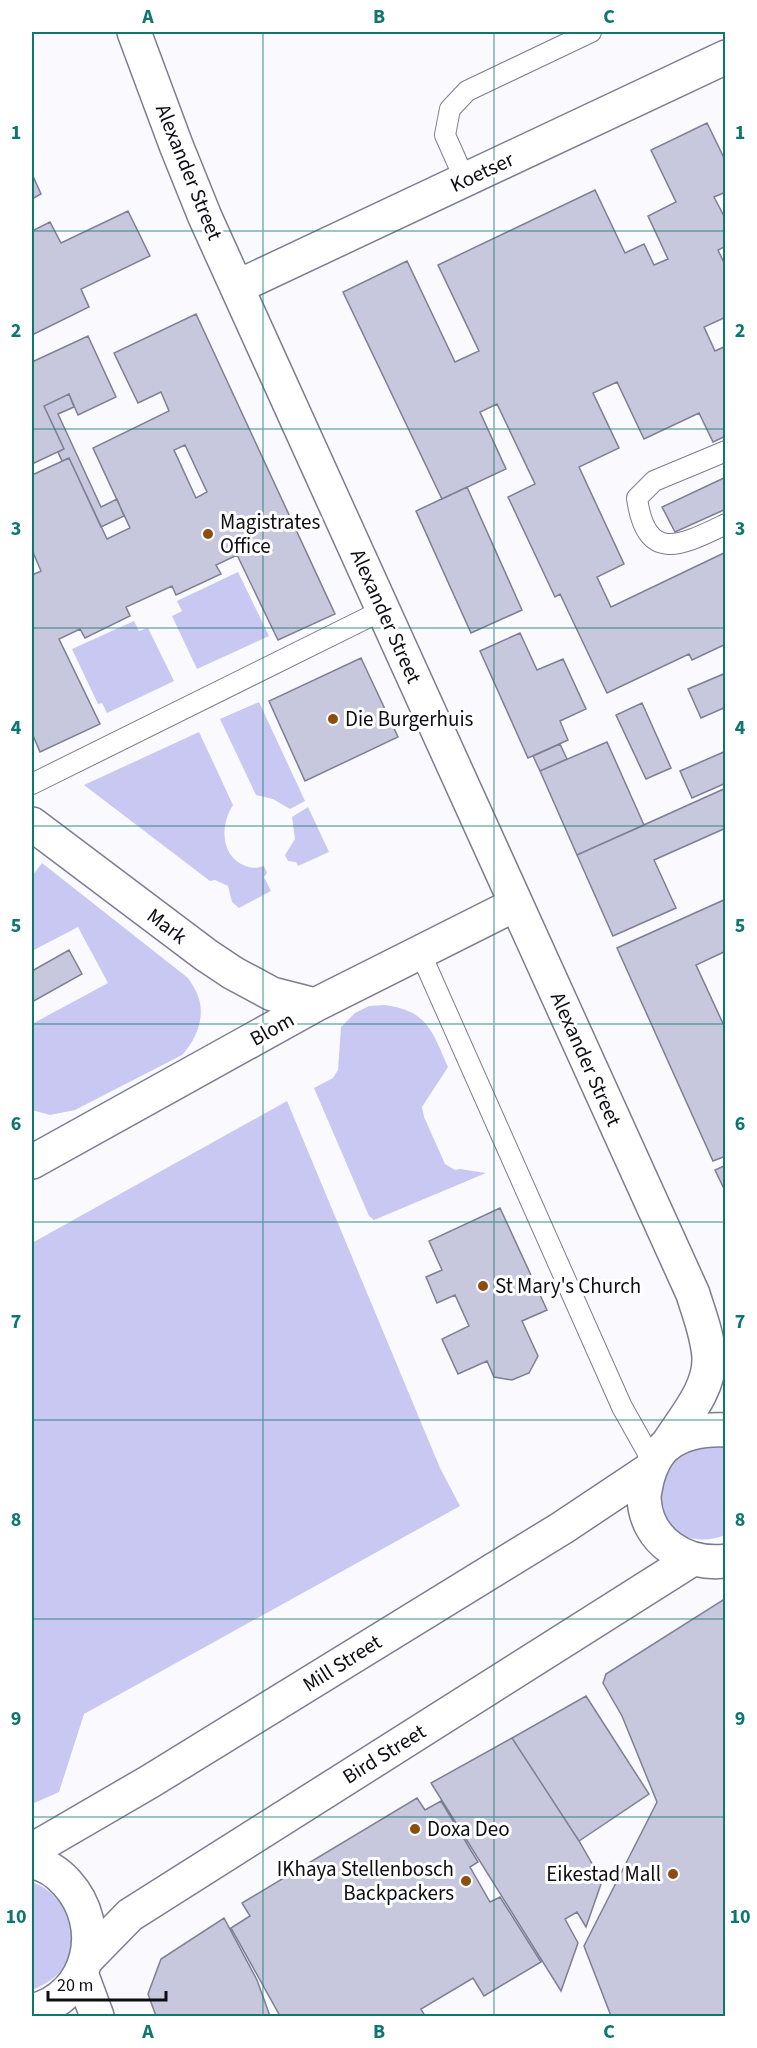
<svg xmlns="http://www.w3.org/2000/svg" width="757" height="2048" font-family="'Source Sans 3',sans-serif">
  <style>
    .green { fill: #c8c8f3 }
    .building { fill: #c7c7dd; stroke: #7f7f94; stroke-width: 1.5; fill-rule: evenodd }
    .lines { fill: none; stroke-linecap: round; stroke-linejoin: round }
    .service-casing { stroke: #7d7d91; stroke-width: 22 }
    .minor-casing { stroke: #7d7d91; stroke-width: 36 }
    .tertiary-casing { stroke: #7d7d91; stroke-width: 36 }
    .service { stroke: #fff; stroke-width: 20 }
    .minor { stroke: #fff; stroke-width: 33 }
    .tertiary { stroke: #fff; stroke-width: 33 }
    .grid { fill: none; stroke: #0f766e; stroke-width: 1.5; stroke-opacity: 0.55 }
    .poi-dot { fill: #8b4e0e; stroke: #fff; stroke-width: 2 }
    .labels { text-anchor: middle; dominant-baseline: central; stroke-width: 6; stroke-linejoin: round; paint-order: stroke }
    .street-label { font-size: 21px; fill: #0d0d14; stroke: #fff }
    .poi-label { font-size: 21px; fill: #0d0d14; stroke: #fff; text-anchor: start }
    .neatline { fill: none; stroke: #0f766e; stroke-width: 2 }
    .grid-label { font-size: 20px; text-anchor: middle; font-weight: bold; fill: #0f766e }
  </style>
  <rect width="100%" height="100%" fill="#f9f9fe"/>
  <path class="green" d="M238 572 269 636 197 669 172 616 182 611 177 601Z
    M134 621 139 631 148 628 174 681 107 713 102 703 98 704 72 649Z
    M259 702 305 801 290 809 273 799 256 795 220 719Z
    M199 732 233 805C221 823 220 852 241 864 249 868 255 869 264 866L267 873 264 877 271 891 239 908 232 902 228 886 215 880 210 881 84 785Z
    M308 807 329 852 298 866 296 862 288 861 285 855 295 839 292 817Z
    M42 863 188 978C192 984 196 990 198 996 206 1017 196 1040 182 1055L75 1110 50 1115 32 1110V1024L108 983 78 927 32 951V876Z
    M385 1005C428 1011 432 1031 448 1067L422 1107 424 1117 445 1164 455 1170 460 1169 486 1173 374 1220 369 1216 314 1088 333 1078 338 1070 341 1027 355 1013 369 1006Z
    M287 1101 440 1468 460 1506 84 1714 59 1792 32 1804V1243Z
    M709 1446 725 1447V1535C702 1545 667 1539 661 1509 660 1503 660 1497 660 1491 659 1481 660 1472 667 1465 677 1454 694 1450 709 1446Z
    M32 1882C68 1894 86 1942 59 1973 51 1981 42 1986 32 1990Z"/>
  <path class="building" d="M707 123 726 162V192L714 197 726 220V246L718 250 726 267V317L704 327 715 351 726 346V436L713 442 699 413 644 439 617 382 593 393 619 448 579 467 624 564 597 577 611 607 726 552V644L692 660 689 654 607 693 560 594 555 597 508 497 535 484 497 404 480 412 506 469 442 499 343 292 407 261 455 362 479 351 438 265 595 190 625 253 644 244 654 265 668 259 648 216 676 202 651 150Z
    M32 174 41 194 32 199Z
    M128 211 150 256 81 289 89 307 32 335V231L50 222 61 243Z
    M196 314 335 614 278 640 237 555 216 565 221 574 176 595 172 586 126 607 130 616 85 638 80 629 59 639 100 724 40 752 32 733V575L41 571 32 550V475L69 458 107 539 130 528 93 448 169 411 161 392 138 403 114 353ZM185 445 207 492 196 498 174 450Z
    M88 336 116 397 78 415 69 394 44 406 64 449 32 464V362Z
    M69 394 74 407 58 414 101 507 117 499 124 516 101 527 69 458 62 461 58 452 64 449 44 406Z
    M726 477V509L675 532 662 507Z
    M467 487 522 610 471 633 416 511Z
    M520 633 537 670 563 659 586 709 560 721 568 740 528 758 480 651Z
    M361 658 398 737 305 781 269 701Z
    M726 673V707L701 718 688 689Z
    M642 703 671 768 646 779 616 715Z
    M607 742 644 825 577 855 540 771Z
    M560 744 567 759 540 771 533 756Z
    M726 751V783L692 798 680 771Z
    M726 788V828L654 860 676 908 613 936 577 855Z
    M726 899V951L696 965 726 1030V1156L713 1161 617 948Z
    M69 950 82 974 32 1002V971Z
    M726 1165V1193L715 1170Z
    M500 1208 547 1310 522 1321 538 1356 529 1373 512 1380 494 1377 487 1361 458 1374 442 1339 469 1326 455 1295 437 1303 426 1277 442 1270 429 1241Z
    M726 1598V2016H611L584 1946 657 1802 622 1716 603 1683 606 1674Z
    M586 1696 649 1794 579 1841 512 1738Z
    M512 1738 579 1841 602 1881 586 1927 577 1912 565 1919 578 1943 561 1991 431 1783Z
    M417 1798 425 1810 441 1801 478 1862 470 1867 490 1902 500 1897 541 1962 484 1996 473 1978 421 2009 425 2016H280L231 1928 250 1916 242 1903Z
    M224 1918 257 1980 270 2016H156L148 1994 161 1959Z"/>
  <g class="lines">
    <g class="service-casing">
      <path id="service" d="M465 180 445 135 450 109 467 91 591 32
        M726 451 654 481 637 498C646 565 682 545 726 524
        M32 784 383 610
        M420 952 622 1407 653 1462"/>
    </g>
    <g class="minor-casing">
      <path id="minor" d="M134 32 176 145 205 217 693 1294C699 1314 708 1336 709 1358 710 1390 683 1419 667 1445
        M237 287 726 57
        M32 824 206 955 233 973 272 994 315 1005
        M32 1162 315 1005 516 904"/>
    </g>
    <g class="tertiary-casing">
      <path id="tertiary" d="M726 1430C705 1429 685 1432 668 1444 657 1452 650 1468 647 1480 646 1486 644 1493 644 1498 646 1542 686 1566 726 1561
        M32 1850 149 1782 562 1528 649 1470
        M32 1862C45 1864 58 1873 67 1883 106 1926 91 1996 32 2011
        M86 1960 130 1915 691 1560
        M81 1973 97 2016"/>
    </g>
    <use href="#service" class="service"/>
    <use href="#minor" class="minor"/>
    <use href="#tertiary" class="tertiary"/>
  </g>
  <path class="grid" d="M263 32V2016M494 32V2016M32 231H726M32 429H726M32 628H726M32 826H726M32 1024H726M32 1222H726M32 1420H726M32 1619H726M32 1817H726"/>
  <g class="poi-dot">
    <circle cx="208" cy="534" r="6"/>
    <circle cx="333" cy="719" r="6"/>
    <circle cx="483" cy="1286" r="6"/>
    <circle cx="415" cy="1829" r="6"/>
    <circle cx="673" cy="1874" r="6"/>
    <circle cx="466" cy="1881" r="6"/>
  </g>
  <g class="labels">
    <g class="street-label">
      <text transform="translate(189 172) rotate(68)">Alexander Street</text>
      <text transform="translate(482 172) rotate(-25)">Koetser</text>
      <text transform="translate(386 616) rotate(66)">Alexander Street</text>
      <text transform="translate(167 926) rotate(37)">Mark</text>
      <text transform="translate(272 1029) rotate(-29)">Blom</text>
      <text transform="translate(586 1059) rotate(66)">Alexander Street</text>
      <text transform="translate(342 1663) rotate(-32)">Mill Street</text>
      <text transform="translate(384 1754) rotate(-32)">Bird Street</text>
    </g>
    <g class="poi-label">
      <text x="220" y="522">Magistrates<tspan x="220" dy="24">Office</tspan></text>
      <text x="345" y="719">Die Burgerhuis</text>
      <text x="495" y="1286">St Mary's Church</text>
      <text x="427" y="1829">Doxa Deo</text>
      <text x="454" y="1869" text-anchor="end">IKhaya Stellenbosch<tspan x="454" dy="24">Backpackers</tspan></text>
      <text x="661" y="1874" text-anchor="end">Eikestad Mall</text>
    </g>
  </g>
  <rect width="757" height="2048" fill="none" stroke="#ffffff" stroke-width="66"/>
  <path d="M48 1991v9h118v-9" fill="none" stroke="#0d0d14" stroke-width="3"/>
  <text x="57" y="1991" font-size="18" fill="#0d0d14" stroke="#ffffff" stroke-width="4.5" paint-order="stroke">20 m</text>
  <rect x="33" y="33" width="691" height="1982" class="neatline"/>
  <g class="grid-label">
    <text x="148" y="23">A</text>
    <text x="379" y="23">B</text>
    <text x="609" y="23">C</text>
    <text x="16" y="139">1</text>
    <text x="740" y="139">1</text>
    <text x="16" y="337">2</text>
    <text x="740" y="337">2</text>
    <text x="16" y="535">3</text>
    <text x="740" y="535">3</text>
    <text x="16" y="734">4</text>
    <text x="740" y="734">4</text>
    <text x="16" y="932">5</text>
    <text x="740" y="932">5</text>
    <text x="16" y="1130">6</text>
    <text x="740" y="1130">6</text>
    <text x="16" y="1328">7</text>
    <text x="740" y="1328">7</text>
    <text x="16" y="1526">8</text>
    <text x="740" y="1526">8</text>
    <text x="16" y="1725">9</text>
    <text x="740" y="1725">9</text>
    <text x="16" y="1923">10</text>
    <text x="740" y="1923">10</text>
    <text x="148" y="2038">A</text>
    <text x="379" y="2038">B</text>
    <text x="609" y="2038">C</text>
  </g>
</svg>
